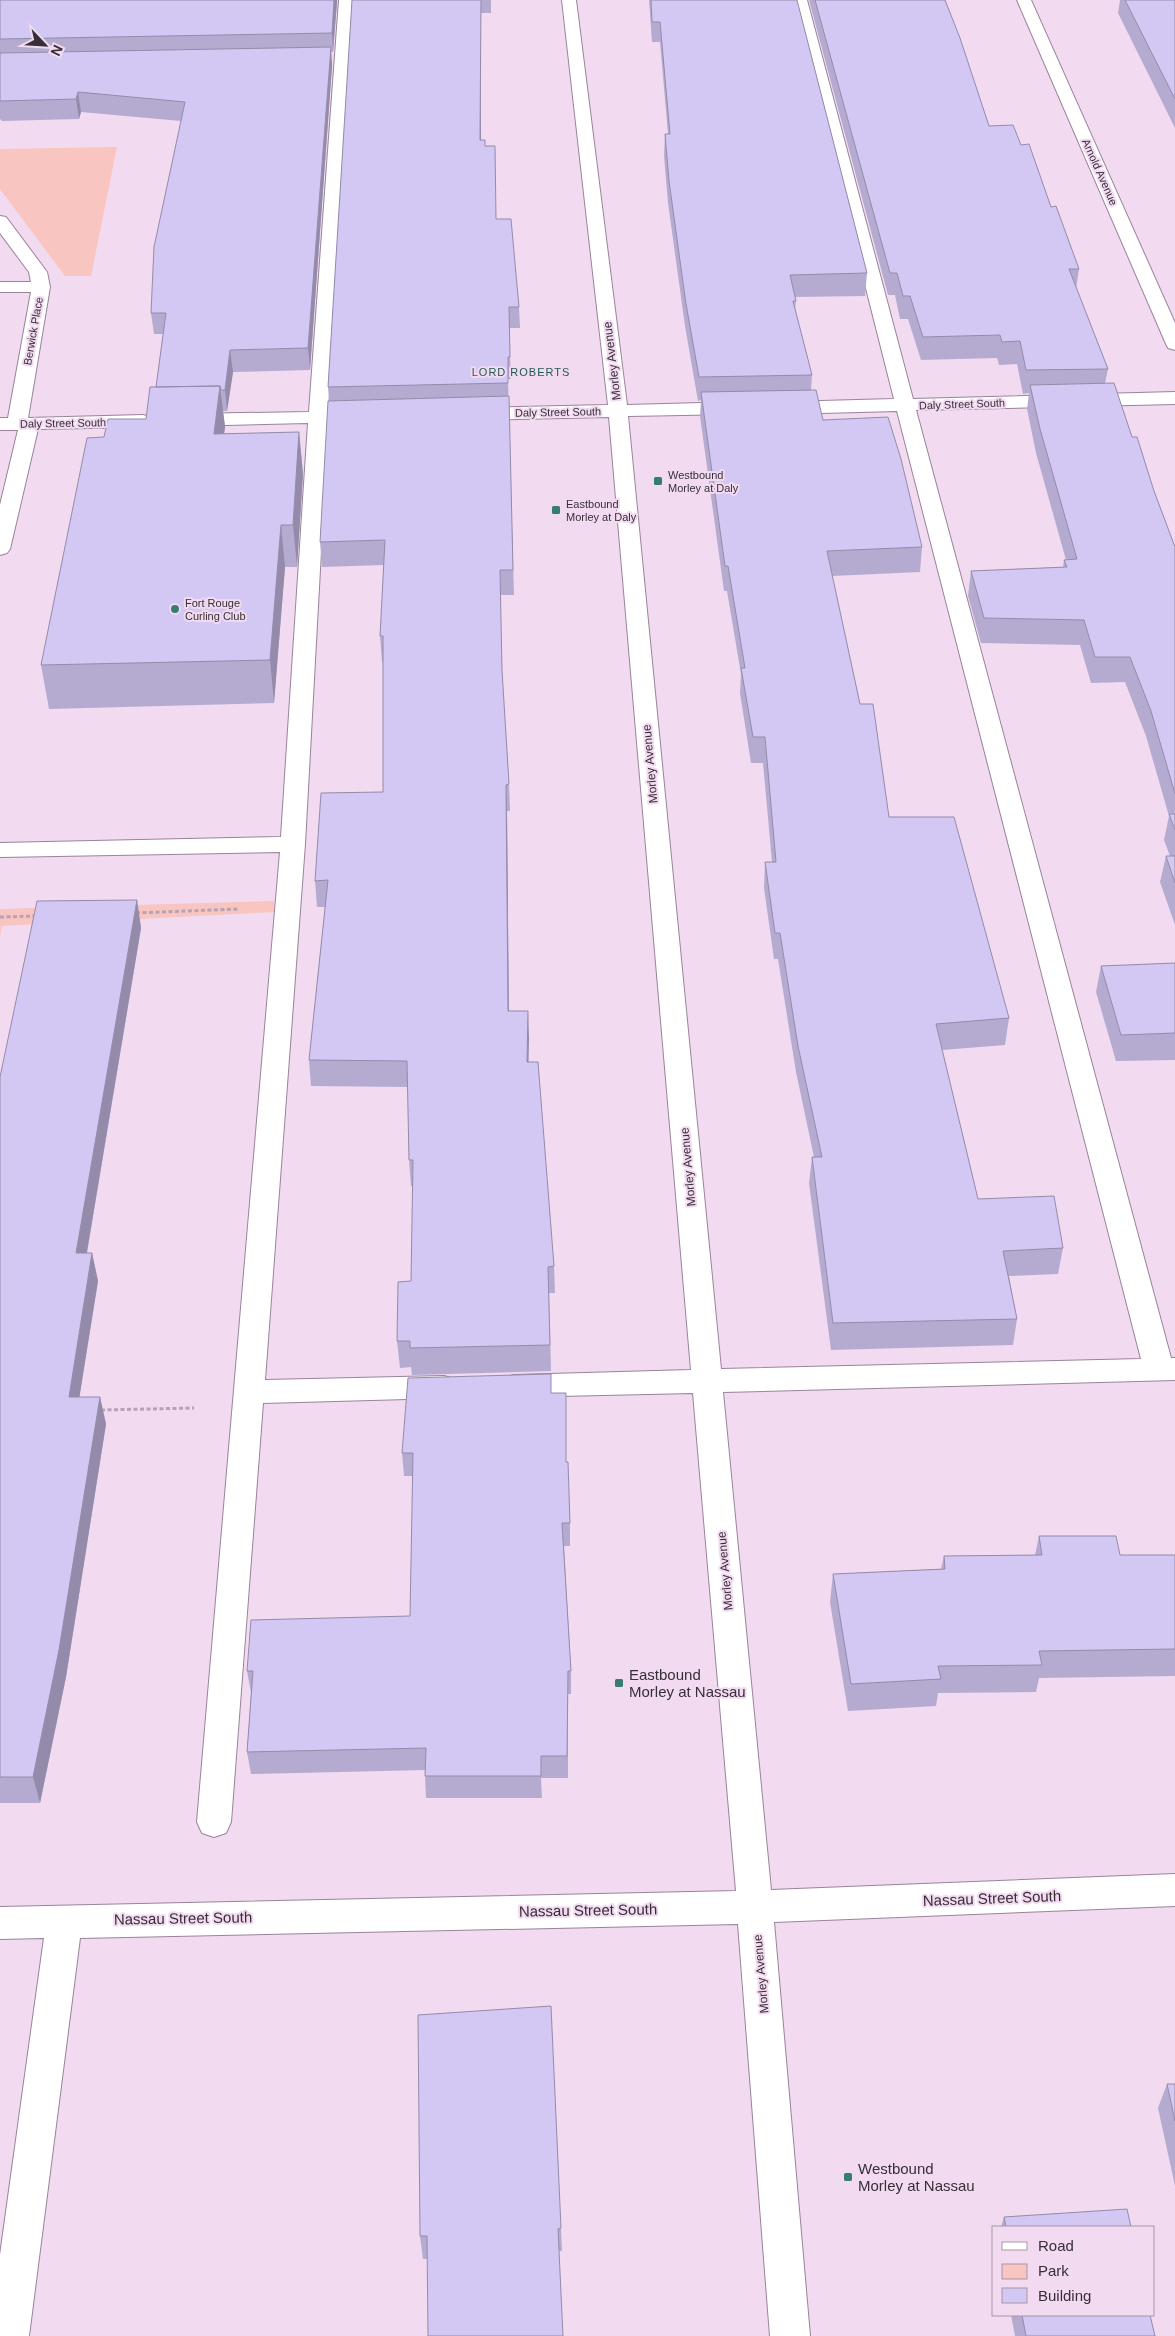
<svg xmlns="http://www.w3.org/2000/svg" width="1175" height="2336" font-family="Helvetica,sans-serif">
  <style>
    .green { fill: #f9c5c0 }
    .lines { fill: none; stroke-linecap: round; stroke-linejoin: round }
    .minor-casing { stroke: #998499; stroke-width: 2 }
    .path { stroke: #b6a4b6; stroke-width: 3; stroke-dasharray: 4 2.5; stroke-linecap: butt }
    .minor { fill: #fff; fill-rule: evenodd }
    .wall { fill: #b5abd1 }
    .shaded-wall { fill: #948baa }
    .building { fill: #d3c7f3; stroke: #948baa }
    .poi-dot { fill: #377c71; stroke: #f2daf1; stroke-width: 2 }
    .labels { text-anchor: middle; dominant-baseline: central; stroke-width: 4; stroke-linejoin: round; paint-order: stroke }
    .far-street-label { font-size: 11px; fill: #372f37; stroke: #f2daf1 }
    .far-neighbourhood-label { font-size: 11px; letter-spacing: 1px; fill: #225a51; stroke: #f2daf1 }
    .far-poi-label { font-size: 11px; fill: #372f37; stroke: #f2daf1; text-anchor: start }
    .street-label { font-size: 12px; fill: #372f37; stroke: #f2daf1 }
    .near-poi-label { font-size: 15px; fill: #372f37; stroke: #f2daf1; text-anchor: start }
    .near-street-label { font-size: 15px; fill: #372f37; stroke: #f2daf1 }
  </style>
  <rect width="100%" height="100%" fill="#f2daf1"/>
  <path class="green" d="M117 147 91 276H65L0 189V149Z
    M274 901 276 912 2 926 0 937V909Z"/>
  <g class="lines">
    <g class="minor-casing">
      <path id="minor" d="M339 0H353L328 411 343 413 346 417 343 421 328 423 305 844 265 1380 444 1376 455 1379 459 1387 455 1395 444 1398 263 1403 231 1822 226 1833 214 1837 202 1833 197 1822 280 852 0 857V843L281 837 308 423 186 426 179 424 176 420 179 416 186 414 309 412Z
        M562 0H576L627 405 738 402 745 404 748 408 745 412 738 414 628 416 721 1369 1141 1359 897 411 784 414 777 412 774 408 777 404 784 402 894 399 793 0H807L913 399 1175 392V404L916 410 1171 1358H1175V1380L723 1392 771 1890 1175 1874V1906L774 1922 810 2336H770L738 1924 80 1938 29 2336H0V2255L44 1938 0 1939V1907L736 1891 693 1393 514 1397 503 1394 499 1386 503 1378 514 1375 691 1370 609 417 471 420 464 418 461 414 464 410 471 408 608 405Z
        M1017 0H1031L1175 323V350L1168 348 1166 344Z
        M0 216 6 217 47 272 50 287 28 418 143 415 150 417 153 421 150 425 143 427 38 429 10 549 7 553 0 555V505L18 430H0V418H8L31 292H0V282H31L29 272 0 233Z"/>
    </g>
    <path class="path" d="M136 913 239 909
      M0 917 37 916
      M101 1410 194 1408"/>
    <use href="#minor" class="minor"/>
  </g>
  <path class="wall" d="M0 0 337 2 333 52H331L332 66 310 370 233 372 227 411H223L225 427 224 434 299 432 303 474 297 567H285L274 703 49 709 41 665 104 437 146 419 156 387 163 334H154L151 313 181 121 81 112 79 119 2 121 0 119Z
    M352 0H491V13H481V140L485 146 496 219 519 307 520 328H509L511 379H508L514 595H500L502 675 509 784 510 811H507L509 1011H528V1062L554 1266 555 1293H549L551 1371 412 1375 411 1367 400 1368 397 1341 411 1281 413 1186H411L409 1160 408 1087 311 1086 309 1060 325 907H317L315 881 383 792V662H382L380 636 384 565 322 567 320 542 329 401 328 387Z
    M649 0H797L867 273 865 296 795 297 796 301 795 309 812 375 811 390 823 420 922 547 920 572 832 576 860 704 889 817 1009 1018 1005 1045 942 1050 978 1199 1063 1248 1058 1274 1009 1276 1017 1319 1013 1345 831 1350 809 1183 812 1157H814L796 1072 778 959H774L764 888 765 862H772L763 763H751L740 693 741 674 727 591H724L700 416 701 400 698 401 685 326 668 203 664 156 665 134H668L660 42H652Z
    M809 0H945L989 126 1021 145 1051 207 1079 269 1076 289 1108 369 1105 383 1132 437 1154 491 1175 547V925L1160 882 1166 856H1170L1164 840 1169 816 1146 736 1125 682 1091 683 1080 645 981 643 968 596 971 571 1063 567 1064 560H1066L1036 453 1027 409 1029 393 1023 394 1017 364 999 365 997 358 921 360 908 319H900L895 295H888Z
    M1120 0H1175V128L1118 13Z
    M137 900 141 928 87 1253H92L98 1281 79 1397H100L106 1424 66 1677 40 1803H0V1077Z
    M1175 963V1060L1116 1061 1096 992 1101 966Z
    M551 1393 566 1462 570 1523V1546H564L571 1671V1694H568V1778H541L542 1798H426L425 1776V1770L251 1774 247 1752 251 1693 247 1671 410 1616 413 1476H404L402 1453Z
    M1039 1536 1120 1555H1175V1676L1039 1678 1036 1692 938 1693 936 1706 848 1711 830 1602 833 1574 941 1569 944 1556 1035 1555Z
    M1167 2084H1175V2186L1158 2108Z
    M1004 2217 1131 2227H1001Z
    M561 2228 562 2251 423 2259 420 2236Z
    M1011 2315H1150L1155 2336H1015Z"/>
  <path class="shaded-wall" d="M334 0H337V2L333 52 332 33Z
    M481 0V160L480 140Z
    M331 47 332 66 310 370 308 348Z
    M78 92 81 112 79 119 76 99Z
    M230 350 233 372 227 411 225 390Z
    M220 386 225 427 218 476 214 434Z
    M299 432 303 474 297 567 293 525Z
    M281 525 285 567 274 703 270 660Z
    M506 785 507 811 509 1038 508 1011Z
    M137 900 141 928 82 1281 76 1253Z
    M528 1011 529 1038 528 1088 527 1062Z
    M92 1253 98 1281 75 1425 69 1397Z
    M100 1397 106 1424 66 1677 40 1803 33 1777Z"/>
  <path class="building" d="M0 0H334L332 33 0 39Z
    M352 0H481L480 140H485V146H495L496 219H511L519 307H509L510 357H508V383L328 387Z
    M651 0H797L867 273 790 275 796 301H793L812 375 699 377 686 304 669 181 665 134H670L660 22H652Z
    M815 0H945L960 38 989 126 1013 125 1021 145 1029 144 1051 207 1056 206 1079 269H1069L1108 369 1026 370 1020 341 1002 342 1000 335 923 337 910 296H903L897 273H890Z
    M1125 0H1175V99Z
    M331 47 308 348 230 350 225 390H221L220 386 156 387 166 313H151L154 247 185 102 78 92 76 99 0 101V53Z
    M1114 383 1132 437H1137L1154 491 1175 547V794L1151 711 1130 657H1095L1084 620 984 618 971 571 1067 567 1064 560 1077 559 1040 429 1030 385Z
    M220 386 214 434 299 432 293 525H281L270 660 41 665 87 438 104 437 108 419H146L150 387Z
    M816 390 823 420 888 417 901 459 922 547 827 551 860 704H873L889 817H954L1009 1018 936 1024 978 1199 1054 1196 1063 1248 1003 1251 1017 1319 833 1323 812 1157H822L798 1046 780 933H775L765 862H776L765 737H753L741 668H745L728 566H725L701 392Z
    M509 396 513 570H500L502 670 509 784 506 785 508 1011H528L527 1062H538L554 1266 548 1267 550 1345 410 1348V1341H397L398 1282 411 1281 413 1160H409L407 1061 309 1060 328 880 315 881 321 793 383 792V636H380L385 540 320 542 328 401Z
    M1169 814H1175V830Z
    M1166 856H1175V883Z
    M137 900 76 1253H92L69 1397H100L59 1650 33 1777H0V1077L37 901Z
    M1175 963V1033L1121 1035 1101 966Z
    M551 1374V1393H566V1462H568L570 1523H562L571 1671H568L567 1756H541V1776H425L426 1748 247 1752 253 1671H247L251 1620 410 1616 413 1453H402L408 1378Z
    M1039 1536H1116L1120 1555H1175V1649L1039 1651 1042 1665 938 1666 941 1679 851 1684 833 1574 945 1569 944 1556 1042 1555Z
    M551 2006 561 2228 558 2229 563 2336H428L427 2236H420L418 2015Z
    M1167 2084H1175V2121Z
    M1127 2209 1131 2227H1006L1004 2217Z
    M1022 2315H1150L1155 2336H1026Z"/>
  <g class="poi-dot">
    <rect x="653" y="476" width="10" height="10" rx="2.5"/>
    <rect x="551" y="505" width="10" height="10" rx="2.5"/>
    <circle cx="175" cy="609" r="5"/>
    <rect x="614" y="1678" width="10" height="10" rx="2.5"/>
    <rect x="843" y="2172" width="10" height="10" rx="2.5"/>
  </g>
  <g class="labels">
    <g class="far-street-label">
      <text transform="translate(1100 172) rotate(66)">Arnold Avenue</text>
      <text transform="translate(33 331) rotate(-80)">Berwick Place</text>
      <text transform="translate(962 404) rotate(-2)">Daly Street South</text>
      <text transform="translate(558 412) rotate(-1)">Daly Street South</text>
      <text transform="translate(63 423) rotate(-1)">Daly Street South</text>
    </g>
    <g class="far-neighbourhood-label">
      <text x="521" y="372">LORD ROBERTS</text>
    </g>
    <g class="far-poi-label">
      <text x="668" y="475">Westbound<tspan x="668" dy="13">Morley at Daly</tspan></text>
      <text x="566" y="504">Eastbound<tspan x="566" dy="13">Morley at Daly</tspan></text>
      <text x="185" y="603">Fort Rouge<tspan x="185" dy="13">Curling Club</tspan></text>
    </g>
    <g class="street-label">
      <text transform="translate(612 361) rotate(-97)">Morley Avenue</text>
      <text transform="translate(650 764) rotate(-95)">Morley Avenue</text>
      <text transform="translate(688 1167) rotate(-95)">Morley Avenue</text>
      <text transform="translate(725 1571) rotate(-95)">Morley Avenue</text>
      <text transform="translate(761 1974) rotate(-95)">Morley Avenue</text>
    </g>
    <g class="near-poi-label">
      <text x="629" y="1674">Eastbound<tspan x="629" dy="17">Morley at Nassau</tspan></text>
      <text x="858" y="2168">Westbound<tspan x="858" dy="17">Morley at Nassau</tspan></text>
    </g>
    <g class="near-street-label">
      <text transform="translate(992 1898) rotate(-2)">Nassau Street South</text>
      <text transform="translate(588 1910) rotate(-1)">Nassau Street South</text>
      <text transform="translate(183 1918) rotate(-1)">Nassau Street South</text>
    </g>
  </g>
  <rect x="992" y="2226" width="162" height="90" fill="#f2daf1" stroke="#a796a7"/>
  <rect x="1002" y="2242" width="25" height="8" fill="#ffffff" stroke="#a796a7"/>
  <text x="1038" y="2251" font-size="15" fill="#372f37">Road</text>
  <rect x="1002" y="2264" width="25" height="15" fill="#f9c5c0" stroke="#a796a7"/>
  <text x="1038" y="2276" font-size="15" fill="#372f37">Park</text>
  <rect x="1002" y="2288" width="25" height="15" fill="#d3c7f3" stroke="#a796a7"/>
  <text x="1038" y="2301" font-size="15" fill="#372f37">Building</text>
  <g transform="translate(45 45) rotate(115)" stroke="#f2daf1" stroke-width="4" paint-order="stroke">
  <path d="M0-4L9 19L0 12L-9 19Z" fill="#372f37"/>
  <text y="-8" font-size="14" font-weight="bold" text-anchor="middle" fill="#372f37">N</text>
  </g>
</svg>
